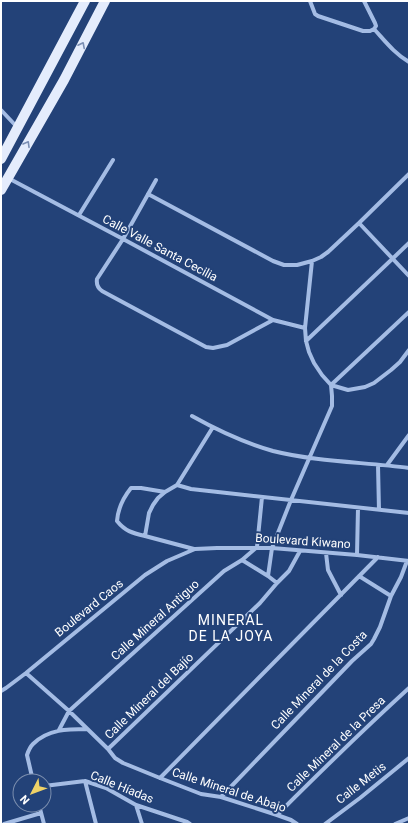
<svg xmlns="http://www.w3.org/2000/svg" width="410" height="825" font-family="Roboto,sans-serif">
  <style>
    .lines { fill: none; stroke-linecap: round; stroke-linejoin: round }
    .minor { stroke: #a4bce4; stroke-width: 4 }
    .primary { stroke: #e4ecfc; stroke-width: 10 }
    .oneway { stroke: #7a8eb3 }
    .labels { text-anchor: middle; dominant-baseline: central; stroke-width: 4; stroke-linejoin: round; paint-order: stroke }
    .street-label { font-size: 12px; fill: #fff; stroke: #234278 }
    .quarter-label { font-size: 14px; letter-spacing: 1px; fill: #fff; stroke: #234278 }
  </style>
  <rect width="100%" height="100%" fill="#234278"/>
  <g class="lines">
    <path class="minor" d="M310 1 315 14 318 16 363 31H370L374 29
      M364 1 375 23 376 26 374 29
      M374 29C385 41 395 54 409 62
      M1 110 17 127
      M8 178 123 239 273 320 305 328
      M156 180 123 239 97 279C96 285 98 288 102 291L206 347 213 348 227 345 273 320
      M148 194 273 261 284 265H297L312 261 321 257 328 252 359 223 409 174
      M79 215 113 160
      M359 223 409 276
      M312 261 305 328 306 341 309 352 314 363 322 375 331 385 348 390 365 387 374 383 391 370 400 362 409 350
      M306 341 409 243
      M331 385 409 312
      M192 416C217 430 245 443 273 451 317 462 364 462 409 468
      M378 465 379 510
      M387 465 409 435
      M177 485 191 489 409 513
      M145 536C132 533 125 531 117 521 118 508 123 498 131 488H141L165 492
      M194 549 145 536 149 513 153 505 158 498 165 492 177 485 213 427
      M326 553 328 570 341 595
      M357 555 358 508
      M242 560 268 576
      M359 576 391 596
      M277 583 289 571 300 551
      M26 673 69 711 108 749 115 758 123 763 160 778 201 794 221 797 277 815 291 820 297 824
      M1 691 6 688 26 673 145 575 167 561 195 549 217 548H272L357 555 409 561
      M59 730 69 711 224 571 242 560 257 547 262 497
      M108 749 260 603 277 583 268 576 272 548 291 500 332 406V396L331 385
      M160 778 378 557
      M33 781 27 755C28 752 30 747 33 744 48 729 68 729 87 729
      M85 781 96 824
      M44 786 85 781 106 788 136 805 187 822 190 824
      M221 797 352 661 371 644 374 639 380 627 391 596 401 577 407 561
      M39 805 44 824
      M136 805 142 824
      M277 815C320 772 364 729 409 688
      M4 824 41 813
      M325 824 360 798 409 758
      M395 824 409 818"/>
    <path class="primary" d="M1 159 85 1
      M1 190 64 80 105 1"/>
  </g>
  <defs><path id="oneway-chevron" d="M-2-3.5L2.5 0L-2 3.5" fill="none" stroke-width="1.6" stroke-linecap="round" stroke-linejoin="round"/></defs>
  <g class="oneway">
    <use href="#oneway-chevron" transform="translate(82 45) rotate(-63)"/>
    <use href="#oneway-chevron" transform="translate(27 144) rotate(-60)"/>
  </g>
  <g class="labels">
    <g class="street-label">
      <text transform="translate(160 248) rotate(28)">Calle Valle Santa Cecilia</text>
      <text transform="translate(303 541) rotate(4)">Boulevard Kiwano</text>
      <text transform="translate(89 608) rotate(-39)">Boulevard Caos</text>
      <text transform="translate(155 620) rotate(-42)">Calle Mineral Antiguo</text>
      <text transform="translate(319 680) rotate(-46)">Calle Mineral de la Costa</text>
      <text transform="translate(149 696) rotate(-44)">Calle Mineral del Bajío</text>
      <text transform="translate(336 744) rotate(-44)">Calle Mineral de la Presa</text>
      <text transform="translate(361 783) rotate(-38)">Calle Metis</text>
      <text transform="translate(122 787) rotate(22)">Calle Híadas</text>
      <text transform="translate(229 790) rotate(18)">Calle Mineral de Abajo</text>
    </g>
    <g class="quarter-label">
      <text x="231" y="620">MINERAL<tspan x="231" dy="16">DE LA JOYA</tspan></text>
    </g>
  </g>
  <rect width="410" height="825" fill="none" stroke="#ffffff" stroke-width="4"/>
  <g transform="translate(32 793) rotate(228)"><circle r="19" fill="#234278" stroke="#7b8eae"/>
  <path d="M0-3L7 15L0 10L-7 15Z" fill="#efd267"/>
  <text y="-6" font-size="11" font-weight="bold" text-anchor="middle" fill="#ffffff">N</text>
  </g>
</svg>
